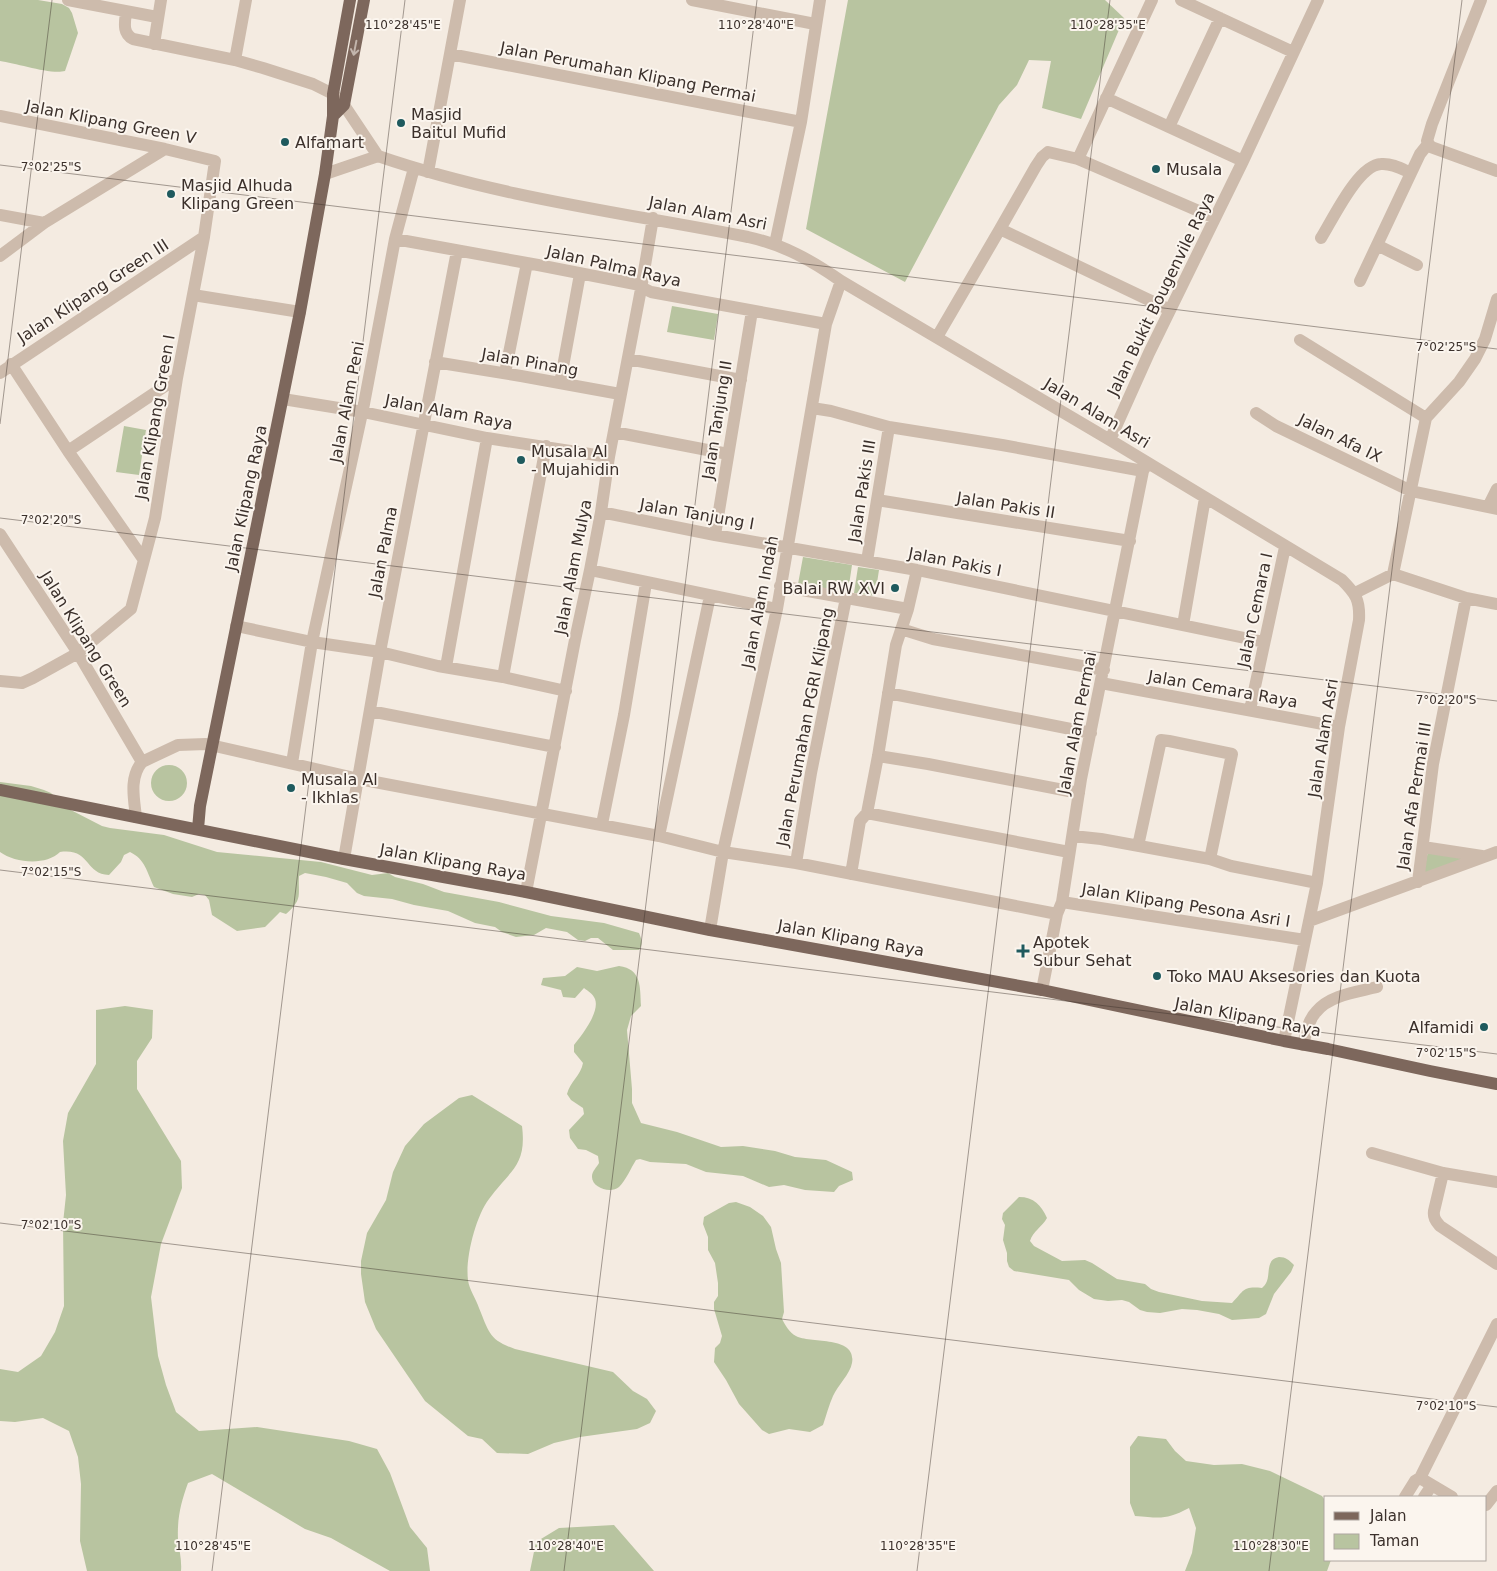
<svg xmlns="http://www.w3.org/2000/svg" width="1497" height="1571" font-family="'DejaVu Sans',sans-serif">
  <style>
    .green { fill: #b8c4a0 }
    .lines { fill: none; stroke-linecap: round; stroke-linejoin: round }
    .minor { stroke: #cdbbac; stroke-width: 12 }
    .major { stroke: #7d675c; stroke-width: 12 }
    .oneway { stroke: #c2b5ac }
    .ticks { fill: none; stroke: #3b302b; stroke-width: 1; stroke-opacity: 0.45 }
    .poi-dot { fill: #1f5a5e; stroke: #fbf5ee; stroke-width: 2 }
    .labels { text-anchor: middle; dominant-baseline: central; stroke-width: 4; stroke-linejoin: round; paint-order: stroke }
    .street-label { font-size: 16px; fill: #3b302b; stroke: #fbf5ee }
    .poi-label { font-size: 16px; fill: #3b302b; stroke: #fbf5ee; text-anchor: start }
    .ticks-label { font-size: 12px; text-anchor: middle; fill: #3b302b; stroke: #fbf5ee; stroke-width: 4; stroke-linejoin: round; paint-order: stroke }
  </style>
  <rect width="100%" height="100%" fill="#f4ebe1"/>
  <path class="green" d="M0 0H38L62 4 69 8 72 13 78 33 65 71C51 75 16 63 0 61Z
    M848 0H1105L1124 18 1081 119 1042 108 1051 61 1029 60 1017 85 999 105 905 282 806 229Z
    M672 306 718 314 714 340 667 332Z
    M124 426 146 430 139 475 116 472Z
    M803 557 852 565 848 592 798 584Z
    M858 567 879 570 875 596 854 593Z
    M151 783a18 18 0 1 1 36 0a18 18 0 1 1-36 0Z
    M0 782 31 786 44 790 51 793 67 808 102 826 110 828 164 835 217 852 321 862 372 875 388 873 395 877 423 884 444 892 499 902 551 916 604 923 639 933C642 940 643 944 639 950H613L598 938H591L585 941 578 940 567 932 546 928 534 935 516 937 502 932 495 927 475 923 448 911 414 905 392 899 364 896 357 893 347 883 326 877 305 873 299 876C298 896 303 899 286 914L280 912 265 927 237 931 212 915 209 900 205 895 199 894 192 897 173 894 154 887C147 872 145 859 130 852L124 855 121 862 109 875C84 874 91 848 60 852 46 866 15 863 0 852Z
    M1428 851 1471 858 1423 876Z
    M619 966C642 969 640 987 641 1006L631 1016 627 1030 632 1089V1103L641 1123 677 1132 721 1147 743 1146 775 1151 795 1157 826 1160 852 1172 853 1180 839 1186 834 1192 805 1190 784 1185 769 1187 743 1176 706 1172 686 1164 650 1162 640 1159 636 1160C631 1168 626 1180 619 1187 611 1194 591 1188 592 1176 592 1171 597 1167 599 1163L598 1156 586 1150 578 1149 570 1138 569 1130 584 1114 583 1108 571 1100 567 1094C570 1082 581 1075 583 1063L574 1052V1045C582 1035 600 1012 595 999 593 994 588 991 584 988L575 998 563 997 561 990 541 985 543 978 565 976 577 967 597 971Z
    M125 1006 153 1010 152 1038 137 1061V1089L181 1161 182 1188 161 1244 151 1297 158 1356 166 1385 176 1412 199 1431 257 1427 349 1441 377 1449 390 1473 410 1527 427 1548 430 1571H390L331 1538 305 1529 212 1474 188 1483C181 1502 177 1519 178 1539 179 1550 182 1560 181 1571H87L80 1541 81 1484 78 1457 69 1431 43 1418 15 1422 0 1421V1369L18 1372 41 1356 55 1332 64 1306 63 1223 66 1195 63 1141 68 1113 96 1064V1010Z
    M472 1095 522 1126C527 1166 510 1170 489 1199 476 1216 465 1258 468 1280 469 1289 476 1299 479 1308 489 1332 489 1340 515 1349L613 1372 633 1391 647 1399 656 1411 650 1423 637 1429 580 1437 554 1443 528 1454 497 1453 482 1439 468 1436 425 1401 376 1329 365 1302 361 1274V1261L367 1233 386 1200 393 1172 405 1146 424 1124 459 1098Z
    M1019 1197C1034 1197 1041 1205 1047 1218 1042 1227 1033 1231 1030 1241L1034 1246 1062 1261 1085 1260 1092 1263 1117 1279 1145 1284 1151 1289 1159 1292 1202 1301 1232 1303C1244 1291 1242 1286 1262 1288 1264 1286 1266 1284 1267 1281 1270 1273 1266 1259 1279 1257 1286 1257 1289 1260 1294 1265L1291 1272 1274 1294 1266 1314 1259 1318 1232 1320 1219 1314 1197 1310 1182 1309 1160 1313 1147 1312 1140 1310 1129 1302 1122 1300 1108 1301 1094 1299 1079 1290 1069 1280 1014 1271 1009 1267 1007 1261V1253L1003 1240 1005 1225 1002 1219 1003 1213Z
    M736 1202 750 1207 763 1216 771 1227 776 1249 781 1263 784 1312 782 1319C785 1325 790 1333 796 1336 810 1344 857 1335 852 1363 850 1374 838 1385 833 1396 829 1405 826 1416 823 1425L810 1432 789 1429 769 1434 762 1430 739 1404 726 1380 714 1362 715 1348 720 1343 722 1336 714 1309V1302L718 1296V1283L715 1263 708 1250V1237L703 1224 704 1217 729 1203Z
    M1138 1436 1166 1439 1175 1451 1186 1461 1214 1465 1242 1464 1270 1471 1322 1496 1326 1502V1560H1331L1327 1571H1185L1192 1553 1196 1528 1189 1508C1166 1520 1161 1518 1135 1516L1130 1503V1447Z
    M614 1525 654 1571H530L536 1542 559 1528Z"/>
  <g class="lines">
    <path class="minor" d="M68 0 157 17
      M692 0 815 24
      M1181 0 1293 52
      M1481 0 1432 124 1427 141 1431 147 1497 171
      M126 12C125 22 122 33 133 39L235 60 263 68 313 84 333 94 344 105 378 156
      M154 44 161 0
      M450 54 801 122
      M235 60 246 0
      M1106 98 1243 161
      M0 116 165 149 215 161 204 237 177 378 155 518 131 609 78 653 33 678 22 683 0 681
      M1169 127 1220 18
      M378 156C497 197 625 213 748 237 784 245 811 260 841 281L1110 440 1342 580C1356 594 1360 600 1359 620L1339 727 1317 883 1284 1041
      M1078 159 1152 0
      M428 172 460 0
      M325 174 378 156
      M0 215 44 223
      M1321 238C1333 219 1358 165 1381 164 1392 163 1402 169 1411 173
      M395 239 538 265 635 284 651 292 826 324
      M775 244 801 122 820 0
      M1377 245 1417 265
      M0 256 44 223 165 149
      M1360 281 1420 154 1428 144
      M193 295 300 312
      M1170 310 1000 229 1036 166 1042 157 1048 152 1078 159 1215 218
      M937 337 1000 229
      M1300 340 1426 418
      M628 359 741 380
      M435 362 521 376 620 394
      M11 364 68 451 144 560
      M0 373 204 237
      M505 373 527 263
      M560 383 580 274
      M283 399 363 412 487 438 609 457
      M812 408 831 411 889 427 1002 445 1143 471
      M1256 413 1276 426 1411 491 1497 509
      M614 432 728 454
      M1110 440 1149 353 1243 161 1318 0
      M68 451 177 378
      M877 500 1130 541
      M1488 507 1497 489
      M601 512 715 535 917 570 1264 642
      M0 534 78 653 142 762 178 745 206 744 359 779 659 836 723 852 796 863 1057 914
      M715 535 752 311
      M867 561 889 427
      M590 570 777 609
      M1393 574 1426 418 1459 382 1475 359 1485 339 1497 299
      M780 586 908 609
      M1355 593 1393 574 1466 598 1497 604
      M1183 625 1205 498
      M236 626 312 642 380 652 438 666 503 677 566 691
      M901 629 933 639 1104 670
      M446 667 487 438
      M503 677 546 446
      M1101 683 1339 727
      M888 693 1091 733
      M1250 710 1285 547
      M370 711 555 747
      M878 756 928 764 1079 793
      M292 763 312 642 364 404 395 239 414 168
      M867 813 1069 852
      M136 817C134 798 129 778 142 762
      M602 824 624 715 646 583
      M659 836 710 596
      M1073 836 1101 839 1210 859 1231 866 1317 883
      M1138 846 1161 740 1169 741 1232 754 1210 859
      M1423 847 1482 856
      M344 859 380 652 457 251
      M796 863 811 773 846 598
      M851 874 860 821 867 813 878 756 896 645 908 609 917 570
      M1418 882 1433 764 1466 598
      M526 892 575 640 590 570 601 512 609 457 641 289 653 218
      M1062 902 1305 940
      M1309 921 1497 852
      M710 930 723 852 777 609 826 324 841 281
      M1042 990 1057 914 1062 902 1081 779 1143 471 1147 463
      M1303 1045C1306 1034 1308 1020 1316 1012 1329 995 1357 992 1377 987
      M1372 1153 1443 1173 1497 1182
      M1443 1173 1434 1211C1433 1218 1436 1221 1440 1226L1497 1264
      M1420 1478 1497 1324
      M1405 1497 1415 1481 1420 1478 1452 1497
      M1424 1497 1432 1485
      M1486 1505 1497 1491"/>
    <path class="major" d="M333 116 344 105 364 0
      M0 790 344 859 526 892 710 930 1042 990 1284 1041 1328 1049 1430 1071 1497 1084
      M198 829 200 806 300 312 325 174 333 116V94L350 0"/>
  </g>
  <defs><path id="oneway-shaft" d="M-6 0H5M1.5-3L5.5 0L1.5 3" fill="none" stroke-width="1.6" stroke-linecap="round" stroke-linejoin="round" transform="scale(1.25)"/></defs>
  <use class="oneway" href="#oneway-shaft" transform="translate(355 48) rotate(101)"/>
  <path class="ticks" d="M0 165 1497 349M0 424 52 0M0 518 1497 701M0 870 1497 1054M0 1223 1497 1407M212 1571 405 0M564 1571 757 0M917 1571 1110 0M1269 1571 1462 0"/>
  <g class="poi-dot">
    <circle cx="401" cy="123" r="5"/>
    <circle cx="285" cy="142" r="5"/>
    <circle cx="1156" cy="169" r="5"/>
    <circle cx="171" cy="194" r="5"/>
    <circle cx="521" cy="460" r="5"/>
    <circle cx="895" cy="588" r="5"/>
    <circle cx="291" cy="788" r="5"/>
    <path d="M1020.5 943.5h5v5h5v5h-5v5h-5v-5h-5v-5h5z"/>
    <circle cx="1157" cy="976" r="5"/>
    <circle cx="1484" cy="1027" r="5"/>
  </g>
  <g class="labels">
    <g class="street-label">
      <text transform="translate(628 72) rotate(11)">Jalan Perumahan Klipang Permai</text>
      <text transform="translate(111 122) rotate(11)">Jalan Klipang Green V</text>
      <text transform="translate(708 213) rotate(11)">Jalan Alam Asri</text>
      <text transform="translate(614 266) rotate(13)">Jalan Palma Raya</text>
      <text transform="translate(93 291) rotate(-33)">Jalan Klipang Green III</text>
      <text transform="translate(1161 294) rotate(-64)">Jalan Bukit Bougenvile Raya</text>
      <text transform="translate(530 362) rotate(10)">Jalan Pinang</text>
      <text transform="translate(347 402) rotate(-79)">Jalan Alam Peni</text>
      <text transform="translate(449 412) rotate(11)">Jalan Alam Raya</text>
      <text transform="translate(1097 413) rotate(31)">Jalan Alam Asri</text>
      <text transform="translate(155 417) rotate(-80)">Jalan Klipang Green I</text>
      <text transform="translate(717 420) rotate(-81)">Jalan Tanjung II</text>
      <text transform="translate(1340 438) rotate(26)">Jalan Afa IX</text>
      <text transform="translate(862 491) rotate(-81)">Jalan Pakis III</text>
      <text transform="translate(246 498) rotate(-78)">Jalan Klipang Raya</text>
      <text transform="translate(1006 505) rotate(9)">Jalan Pakis II</text>
      <text transform="translate(697 514) rotate(10)">Jalan Tanjung I</text>
      <text transform="translate(383 552) rotate(-79)">Jalan Palma</text>
      <text transform="translate(955 562) rotate(11)">Jalan Pakis I</text>
      <text transform="translate(573 567) rotate(-79)">Jalan Alam Mulya</text>
      <text transform="translate(760 602) rotate(-79)">Jalan Alam Indah</text>
      <text transform="translate(1255 610) rotate(-78)">Jalan Cemara I</text>
      <text transform="translate(86 639) rotate(58)">Jalan Klipang Green</text>
      <text transform="translate(1223 689) rotate(10)">Jalan Cemara Raya</text>
      <text transform="translate(1077 723) rotate(-79)">Jalan Alam Permai</text>
      <text transform="translate(805 727) rotate(-79)">Jalan Perumahan PGRI Klipang</text>
      <text transform="translate(1323 738) rotate(-81)">Jalan Alam Asri</text>
      <text transform="translate(1414 796) rotate(-81)">Jalan Afa Permai III</text>
      <text transform="translate(453 862) rotate(10)">Jalan Klipang Raya</text>
      <text transform="translate(1186 905) rotate(9)">Jalan Klipang Pesona Asri I</text>
      <text transform="translate(851 938) rotate(10)">Jalan Klipang Raya</text>
      <text transform="translate(1248 1017) rotate(11)">Jalan Klipang Raya</text>
    </g>
    <g class="poi-label">
      <text x="411" y="114">Masjid<tspan x="411" dy="18">Baitul Mufid</tspan></text>
      <text x="295" y="142">Alfamart</text>
      <text x="1166" y="169">Musala</text>
      <text x="181" y="185">Masjid Alhuda<tspan x="181" dy="18">Klipang Green</tspan></text>
      <text x="531" y="451">Musala Al<tspan x="531" dy="18">- Mujahidin</tspan></text>
      <text x="885" y="588" text-anchor="end">Balai RW XVI</text>
      <text x="301" y="779">Musala Al<tspan x="301" dy="18">- Ikhlas</tspan></text>
      <text x="1033" y="942">Apotek<tspan x="1033" dy="18">Subur Sehat</tspan></text>
      <text x="1167" y="976">Toko MAU Aksesories dan Kuota</text>
      <text x="1474" y="1027" text-anchor="end">Alfamidi</text>
    </g>
  </g>
  <g class="ticks-label">
    <text x="403" y="29">110°28'45"E</text>
    <text x="756" y="29">110°28'40"E</text>
    <text x="1108" y="29">110°28'35"E</text>
    <text x="51" y="171">7°02'25"S</text>
    <text x="1446" y="351">7°02'25"S</text>
    <text x="51" y="524">7°02'20"S</text>
    <text x="1446" y="704">7°02'20"S</text>
    <text x="51" y="876">7°02'15"S</text>
    <text x="1446" y="1057">7°02'15"S</text>
    <text x="51" y="1229">7°02'10"S</text>
    <text x="1446" y="1410">7°02'10"S</text>
    <text x="213" y="1550">110°28'45"E</text>
    <text x="566" y="1550">110°28'40"E</text>
    <text x="918" y="1550">110°28'35"E</text>
    <text x="1271" y="1550">110°28'30"E</text>
  </g>
  <rect x="1324" y="1496" width="162" height="65" fill="#fbf5ee" stroke="#aea6a0"/>
  <rect x="1334" y="1512" width="25" height="8" fill="#7d675c" stroke="#aea6a0"/>
  <text x="1370" y="1521" font-size="15" fill="#3b302b">Jalan</text>
  <rect x="1334" y="1534" width="25" height="15" fill="#b8c4a0" stroke="#aea6a0"/>
  <text x="1370" y="1546" font-size="15" fill="#3b302b">Taman</text>
</svg>
